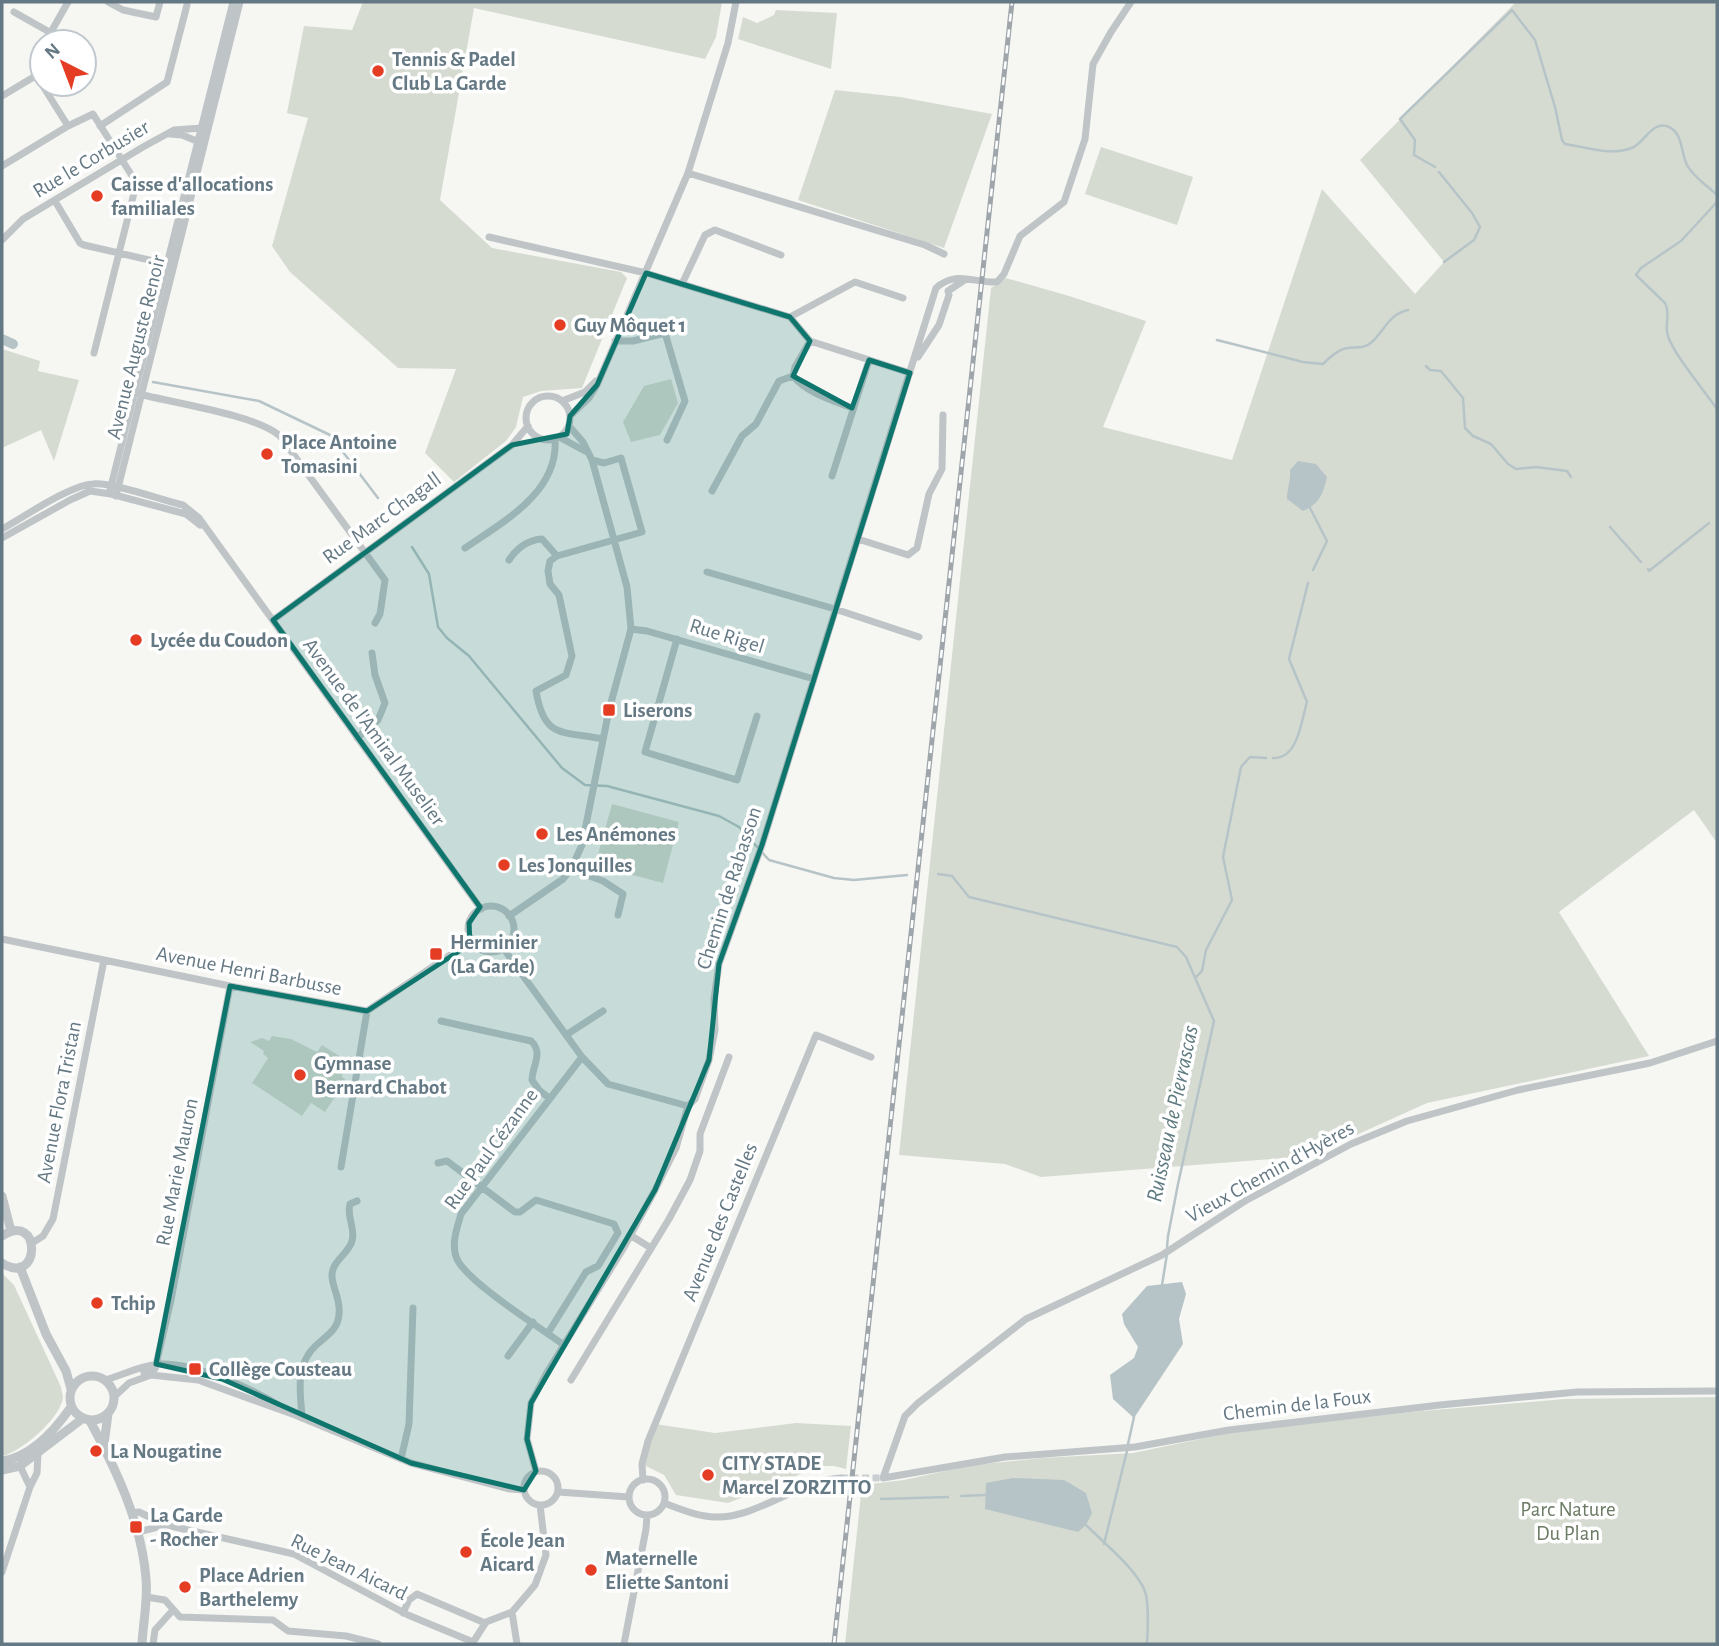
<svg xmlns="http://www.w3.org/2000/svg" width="1719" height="1646" font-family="'Alegreya Sans',sans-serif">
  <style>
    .green { fill: #d6dbd2 }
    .water { fill: #b6c4c7 }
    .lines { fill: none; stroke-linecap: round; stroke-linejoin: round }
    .stream { stroke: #b6c4c7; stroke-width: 2.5 }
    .canal { stroke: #b6c4c7; stroke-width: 10 }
    .minor-tunnel { stroke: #cad0d2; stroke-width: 7; stroke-dasharray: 7 3.5; stroke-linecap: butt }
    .minor { stroke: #bfc4c7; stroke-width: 7 }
    .tertiary { stroke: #bfc4c7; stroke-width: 9 }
    .rail-casing { stroke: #9ea6ab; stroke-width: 5 }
    .rail { stroke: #fff; stroke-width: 2.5; stroke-dasharray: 8; stroke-linecap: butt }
    .marked { fill: #0f766e; fill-opacity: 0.2; stroke: #0f766e; stroke-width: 5; stroke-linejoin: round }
    .poi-dot { fill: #e53d24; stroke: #fff; stroke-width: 2.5 }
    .labels { text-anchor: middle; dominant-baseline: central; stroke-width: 7; stroke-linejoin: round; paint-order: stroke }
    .poi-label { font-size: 21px; font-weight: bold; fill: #657984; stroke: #fff; text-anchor: start }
    .street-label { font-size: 21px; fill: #657984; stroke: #fff }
    .park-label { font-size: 21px; fill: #6b7b64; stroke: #fff }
    .water-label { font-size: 23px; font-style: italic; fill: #607b81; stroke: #fff }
  </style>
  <rect width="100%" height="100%" fill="#f6f6f3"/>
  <path class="green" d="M363 2H722L716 37 705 59 474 8 440 200 492 248 621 272 627 278 582 388 541 391 523 397 516 427 506 441 454 482 425 453 456 369 398 368 290 272 272 246 308 118 287 113 304 26 352 30Z
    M1516 2H1717V843L1694 810 1559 912 1649 1056 1427 1103 1310 1156 1041 1177 1005 1164 899 1155 991 288 1006 278 1069 296 1146 321 1103 427 1232 460 1322 189 1415 294 1444 262 1360 160Z
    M776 10 837 13 831 69 738 39 743 17 757 23 774 15Z
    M835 90 900 97 992 114 944 248 798 200Z
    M1101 147 1193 177 1177 225 1085 194Z
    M2 349 40 361 38 371 79 380 54 461 41 430 2 448Z
    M671 379 678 403 660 435 631 442 623 422 644 386Z
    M612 804 679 822 663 883 595 865Z
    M272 1036 291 1039 317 1052 322 1045 341 1057 338 1061 343 1068 342 1077 346 1080 325 1112 311 1103 302 1116 252 1083 268 1058 263 1054 264 1051 250 1042 262 1038 269 1041Z
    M2 1273 14 1285 61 1387C61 1391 63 1394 63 1398 60 1419 21 1452 2 1456Z
    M1717 1397V1644H845L862 1485 904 1480 973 1465 1042 1458 1133 1453 1229 1433 1410 1412 1565 1399Z
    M796 1423 851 1426 846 1469 834 1466H821L728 1503 676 1495 664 1475 642 1464 655 1424 715 1433Z"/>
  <path class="water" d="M1298 461 1316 464 1327 477C1323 495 1319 504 1303 511L1287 499C1287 488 1291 481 1290 470Z
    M1182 1282 1186 1294 1179 1319 1183 1344 1134 1418 1113 1399 1110 1375 1134 1358 1138 1347 1124 1324 1122 1314 1147 1286Z
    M1013 1478 1064 1480 1086 1493 1092 1513 1086 1525 1078 1532 985 1509 986 1483Z"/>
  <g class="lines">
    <path class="stream" d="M1435 167 1414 155 1415 140 1400 119 1512 10 1535 40 1555 107 1562 140 1565 144C1587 147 1612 157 1634 147 1645 141 1653 120 1669 127 1683 133 1681 154 1687 165 1694 178 1707 185 1717 195
      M1439 172 1472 213 1480 227 1474 240 1444 262
      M1717 202 1681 241 1641 268 1636 275 1665 303C1671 314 1664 325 1668 336 1674 355 1704 390 1717 409
      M1217 340 1303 362 1323 364C1328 359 1334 353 1341 350 1351 345 1362 351 1372 342 1385 330 1389 314 1408 310
      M1426 366 1430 370 1441 371 1463 398 1465 428 1473 436 1491 444 1508 464 1516 469 1536 467 1567 471 1571 477
      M153 382 259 401 330 435 378 498
      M1310 508 1327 541 1313 570
      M1610 527 1641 562
      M412 547 429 574 438 627 447 638 469 656 562 768 585 785 607 786 719 816 739 827 769 860 834 878 854 880 907 875
      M1648 569 1649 571 1709 523
      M1273 758C1298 759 1301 722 1307 702L1289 659 1308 583
      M938 874 952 876 969 897 1177 947 1186 957 1214 1021 1178 1184 1168 1236 1167 1247
      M1195 978 1202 971 1206 950 1232 900 1223 857 1241 767 1250 757 1266 758
      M1162 1285 1167 1254
      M1128 1444 1134 1417
      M961 1496 985 1495
      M881 1499 948 1497
      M1086 1525C1103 1542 1141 1573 1146 1595 1149 1611 1148 1628 1147 1644
      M1104 1544 1127 1451"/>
    <path class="canal" d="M2 339 13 344"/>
    <path class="minor-tunnel" d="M841 1478H883"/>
    <path class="minor" d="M108 2 123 10 156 17 160 2
      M14 12 67 42
      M51 32 68 2
      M36 75 68 126
      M2 96 42 72
      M100 126 167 82 187 5
      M170 134 182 135 199 142
      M2 166 68 126 93 114 134 179V193L94 353
      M688 173 925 245 944 254
      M55 201 80 243 84 245 171 265
      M489 237 646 273 790 317 810 341 910 373
      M2 240 23 219 143 147 174 130 202 128
      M682 284 705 235 715 230 781 255
      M790 317 855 282 903 298
      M615 341H633L665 333 685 401 667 440
      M918 357 939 325 949 295 948 291 966 279
      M793 376C807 393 832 400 852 408
      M793 376 795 367 810 341
      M139 394C174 403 256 415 280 436L385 580 380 614 375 623
      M526 418a22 22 0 1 1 44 0a22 22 0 1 1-44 0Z
      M562 401 585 392 596 381
      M570 416 589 398 597 385 688 173 728 43 736 2
      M559 437 585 451
      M592 460 604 463 621 458 642 532 557 556 550 561 548 571 550 584 559 595 572 656 566 675 536 691C544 739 562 731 603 739
      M832 476 869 360
      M712 491 742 436 756 424 779 381 793 376
      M109 494 233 2
      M116 496 240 2
      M2 529C24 517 70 485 93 484 113 482 161 500 183 505L199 518 481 909
      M2 538 70 500 90 491 111 494 186 514 200 525
      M858 539 908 555 917 548 929 494 942 469 943 415
      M465 548C503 522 559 492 555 439
      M509 560C517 548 527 540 542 539L557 556
      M707 572 835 609 919 637
      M273 620 512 445 528 426
      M631 629 647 631 814 679
      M677 639 645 752 737 780 757 716
      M357 738 378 720 385 703 375 675 372 653
      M571 869 603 881 623 894 618 915
      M468 929a23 23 0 1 1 46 0a23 23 0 1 1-46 0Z
      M509 916 563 879 571 869 582 845 609 710 631 629 627 587 592 460 583 442 569 426
      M2 939 230 986 367 1011 471 941
      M503 948 582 1057 608 1084 688 1106
      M441 1021 531 1041C544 1053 532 1066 532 1080L539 1090 549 1098
      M566 1035 603 1011
      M1717 1041 1650 1063 1518 1090 1450 1109 1407 1121 1351 1144 1245 1201 1162 1255 1026 1319 918 1403 905 1416 883 1478 1005 1457 1135 1447 1229 1430 1440 1405 1577 1392 1717 1391
      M438 1163 447 1161 515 1212H520L536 1200 614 1224 618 1233 598 1266 586 1272 548 1333
      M341 1167 367 1011
      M630 1235 651 1248
      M32 1243 43 1236 53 1219 104 960
      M564 1345C539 1327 472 1285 458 1261 450 1246 457 1228 461 1214L582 1057
      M508 1356 533 1322
      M144 1373 155 1369 171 1300 230 986
      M105 1380C122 1375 140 1366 158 1364 196 1362 253 1389 285 1409
      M571 1380 669 1219 690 1180 700 1151V1134L729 1057
      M114 1397 129 1383 151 1375 198 1380 295 1415 411 1463 510 1489 524 1490
      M302 1418C301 1397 296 1374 308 1355 317 1339 338 1335 339 1314 341 1301 333 1289 332 1277 331 1261 348 1255 352 1241 356 1228 346 1217 350 1204L357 1201
      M401 1459 409 1424 413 1308
      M21 1462 20 1466 30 1487
      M524 1488a17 17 0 1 1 34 0a17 17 0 1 1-34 0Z
      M536 1471 527 1439 531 1403 546 1374 623 1249 655 1190 676 1148 688 1106 695 1099 709 1060 715 1030 714 999 719 964 762 845 936 288C956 270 973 283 997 282L1004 274 1020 236 1064 202 1085 139 1093 64 1111 32 1131 2
      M629 1497a18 18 0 1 1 36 0a18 18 0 1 1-36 0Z
      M643 1480 642 1464 648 1441 816 1035 871 1057
      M558 1492 629 1497
      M664 1503C680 1509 699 1517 716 1517 757 1518 798 1481 841 1478
      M132 1513 139 1512 166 1525 294 1554 408 1615 473 1642 471 1644
      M138 1532 166 1525
      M2 1572 30 1487 37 1473 38 1453
      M146 1597 165 1600 180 1617 273 1620 288 1631 346 1636 378 1644
      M512 1612 517 1644
      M403 1613 409 1600 417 1594 485 1623
      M153 1644 155 1630 173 1610
      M472 1644 486 1622 512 1612 535 1585 546 1555 540 1505
      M624 1644 646 1529 647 1515"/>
    <path class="tertiary" d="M2 1196 11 1231
      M2 1236C42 1210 41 1288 2 1263
      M20 1267 46 1334 66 1371 71 1389
      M70 1398a22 22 0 1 1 44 0a22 22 0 1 1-44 0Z
      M90 1421C116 1469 142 1524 146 1579 148 1601 143 1623 142 1644
      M104 1444 108 1414
      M2 1461C31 1457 55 1430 71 1407
      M2 1470 20 1466 82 1419"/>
    <g class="rail-casing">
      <path id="rail" d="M834 1644 1012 2"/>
    </g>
    <use href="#rail" class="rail"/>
  </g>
  <path class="marked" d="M646 273 790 317 810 341 793 376 852 408 869 360 910 373 762 845 719 964 709 1060 655 1190 531 1403 527 1439 536 1471 524 1490 411 1463 222 1379 156 1364 230 986 367 1011 470 944 469 923 480 907 273 620 512 445 567 434 570 416 597 385Z"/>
  <g class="poi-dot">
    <circle cx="378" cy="71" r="7"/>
    <circle cx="97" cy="196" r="7"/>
    <circle cx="560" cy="325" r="7"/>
    <circle cx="267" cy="454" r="7"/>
    <circle cx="136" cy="640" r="7"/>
    <rect x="602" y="703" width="14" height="14" rx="3.5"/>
    <circle cx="542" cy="834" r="7"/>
    <circle cx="504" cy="865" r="7"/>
    <rect x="429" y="947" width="14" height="14" rx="3.5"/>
    <circle cx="300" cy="1075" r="7"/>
    <circle cx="97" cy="1303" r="7"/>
    <rect x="188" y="1362" width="14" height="14" rx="3.5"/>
    <circle cx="96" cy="1451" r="7"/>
    <circle cx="708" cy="1475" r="7"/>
    <rect x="129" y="1520" width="14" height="14" rx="3.5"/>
    <circle cx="466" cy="1552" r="7"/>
    <circle cx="591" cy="1570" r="7"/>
    <circle cx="185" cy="1587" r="7"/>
  </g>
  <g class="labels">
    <g class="poi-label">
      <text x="392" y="59">Tennis &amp; Padel<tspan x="392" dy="24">Club La Garde</tspan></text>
      <text x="111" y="184">Caisse d'allocations<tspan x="111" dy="24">familiales</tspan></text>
      <text x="574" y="325">Guy Môquet 1</text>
      <text x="281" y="442">Place Antoine<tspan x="281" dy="24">Tomasini</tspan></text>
      <text x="150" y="640">Lycée du Coudon</text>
      <text x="623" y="710">Liserons</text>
      <text x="556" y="834">Les Anémones</text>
      <text x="518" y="865">Les Jonquilles</text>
      <text x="450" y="942">Herminier<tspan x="450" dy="24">(La Garde)</tspan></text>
      <text x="314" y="1063">Gymnase<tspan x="314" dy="24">Bernard Chabot</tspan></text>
      <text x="111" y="1303">Tchip</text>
      <text x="209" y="1369">Collège Cousteau</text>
      <text x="110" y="1451">La Nougatine</text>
      <text x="722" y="1463">CITY STADE<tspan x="722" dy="24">Marcel ZORZITTO</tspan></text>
      <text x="150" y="1515">La Garde<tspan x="150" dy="24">- Rocher</tspan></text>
      <text x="480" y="1540">École Jean<tspan x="480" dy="24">Aicard</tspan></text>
      <text x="605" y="1558">Maternelle<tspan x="605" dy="24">Eliette Santoni</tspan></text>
      <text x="199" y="1575">Place Adrien<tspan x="199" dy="24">Barthelemy</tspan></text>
    </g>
    <g class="street-label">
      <text transform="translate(91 159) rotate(-31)">Rue le Corbusier</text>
      <text transform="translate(136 347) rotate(-76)">Avenue Auguste Renoir</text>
      <text transform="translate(382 518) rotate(-36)">Rue Marc Chagall</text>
      <text transform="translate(727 636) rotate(17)">Rue Rigel</text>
      <text transform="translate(374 732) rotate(54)">Avenue de l'Amiral Muselier</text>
      <text transform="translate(729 888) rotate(-72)">Chemin de Rabasson</text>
      <text transform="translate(249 971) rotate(11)">Avenue Henri Barbusse</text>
      <text transform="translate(59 1102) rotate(-79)">Avenue Flora Tristan</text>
      <text transform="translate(491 1149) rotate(-54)">Rue Paul Cézanne</text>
      <text transform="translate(177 1172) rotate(-79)">Rue Marie Mauron</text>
      <text transform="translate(1270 1172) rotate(-29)">Vieux Chemin d'Hyères</text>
      <text transform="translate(720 1222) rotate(-68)">Avenue des Castelles</text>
      <text transform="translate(1297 1405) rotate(-7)">Chemin de la Foux</text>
      <text transform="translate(349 1567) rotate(26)">Rue Jean Aicard</text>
    </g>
    <g class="park-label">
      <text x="1568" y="1509">Parc Nature<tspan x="1568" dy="24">Du Plan</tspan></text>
    </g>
    <g class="water-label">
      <text transform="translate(1173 1114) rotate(-78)">Ruisseau de Pierrascas</text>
    </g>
  </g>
  <rect width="1719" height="1646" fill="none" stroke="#657984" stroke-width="7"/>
  <g transform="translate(63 63) rotate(318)"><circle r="33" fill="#ffffff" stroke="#c1c9ce" stroke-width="2"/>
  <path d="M0-5L12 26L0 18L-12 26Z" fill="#e53d24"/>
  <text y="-10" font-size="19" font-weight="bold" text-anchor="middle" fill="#657984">N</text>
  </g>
</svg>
